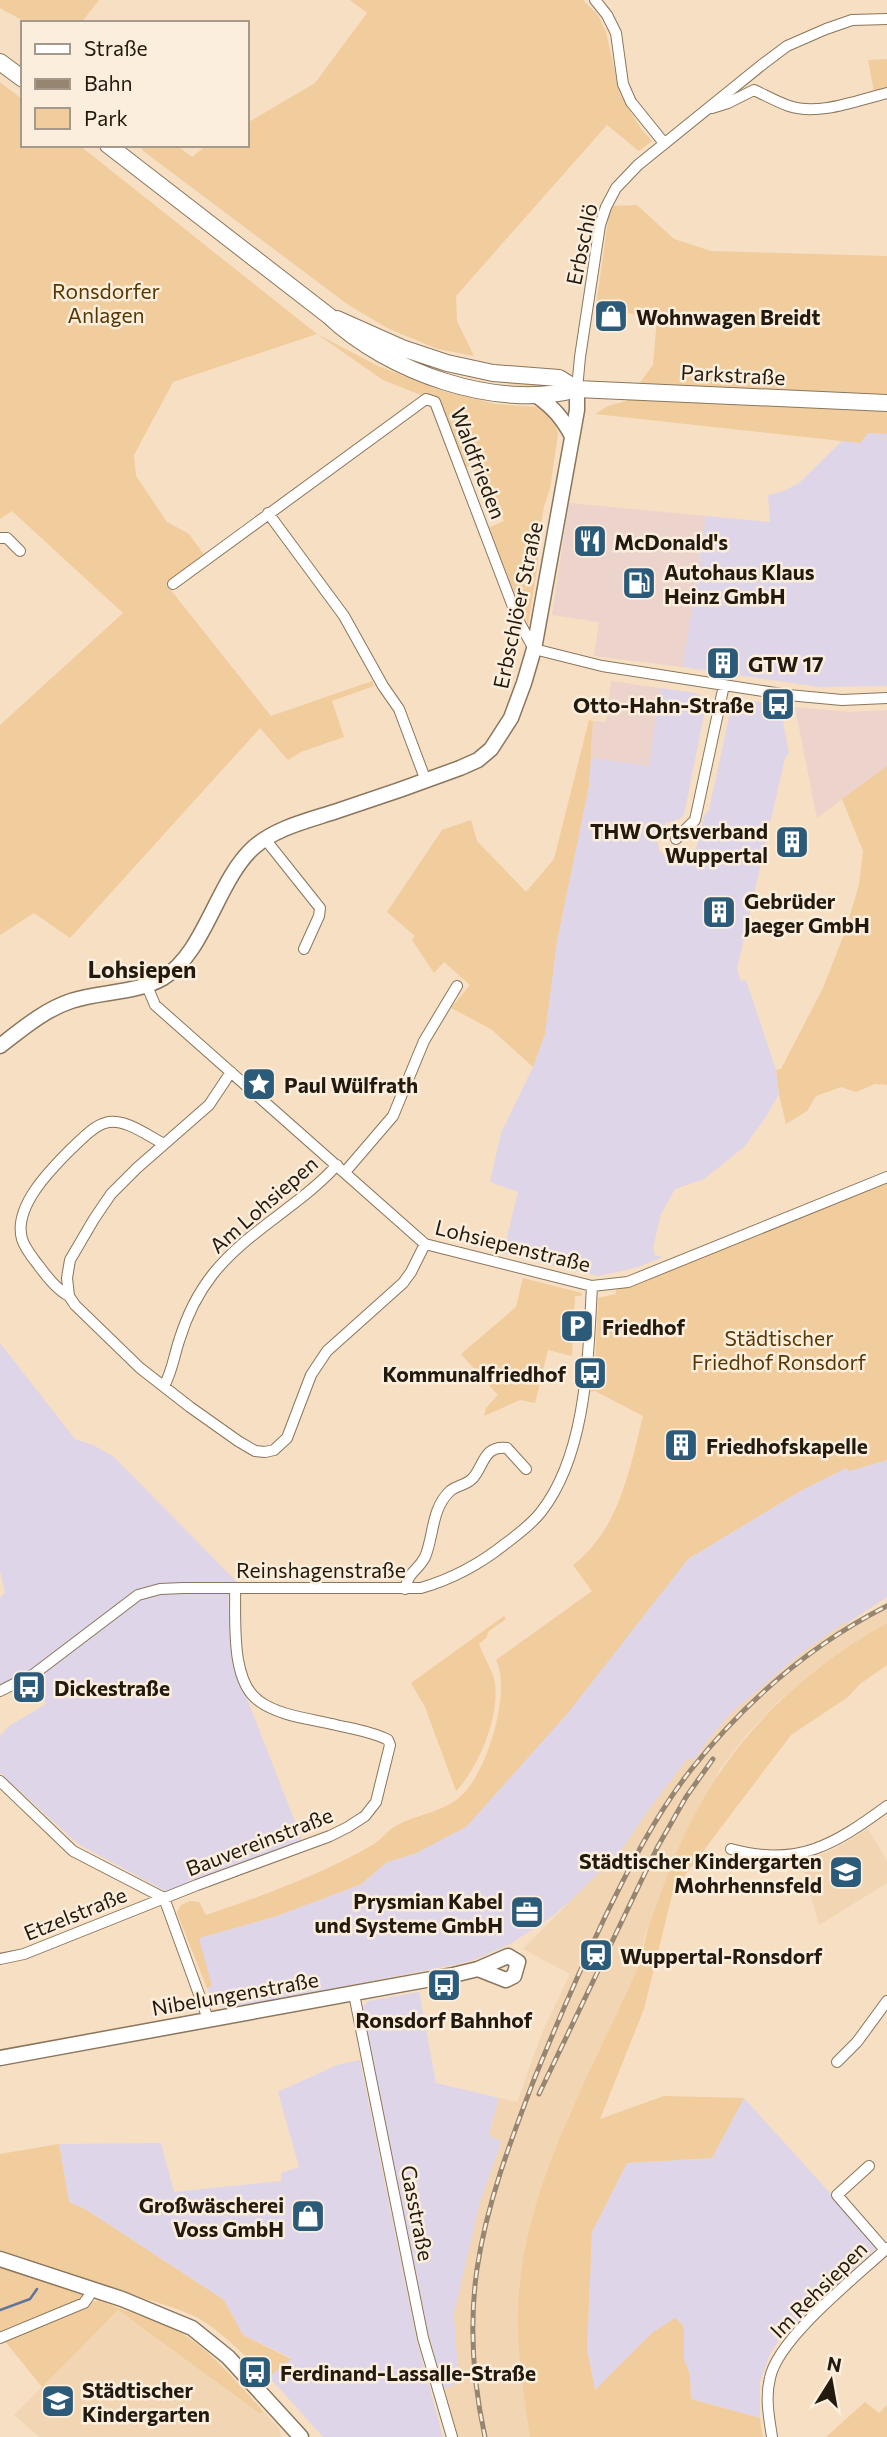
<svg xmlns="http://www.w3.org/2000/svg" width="887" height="2437" font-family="Commissioner,sans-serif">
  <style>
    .commercial { fill: #ecd3cb }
    .industrial { fill: #ded5e9 }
    .built { fill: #f2d6b3 }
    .green { fill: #f1cc9d }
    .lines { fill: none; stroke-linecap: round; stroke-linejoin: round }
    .stream { stroke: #5f759b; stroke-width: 2.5 }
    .street-casing { stroke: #8a765c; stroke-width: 12 }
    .secondary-casing { stroke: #8a765c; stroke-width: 17 }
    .primary-casing { stroke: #8a765c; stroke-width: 18 }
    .street { stroke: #fff; stroke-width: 10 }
    .secondary { stroke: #fff; stroke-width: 14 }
    .primary { stroke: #fff; stroke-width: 16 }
    .rail-casing { stroke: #958571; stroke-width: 5 }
    .rail { stroke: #fceedd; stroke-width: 2.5; stroke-dasharray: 8; stroke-linecap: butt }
    .labels { text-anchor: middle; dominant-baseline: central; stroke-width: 5; stroke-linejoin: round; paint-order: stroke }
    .street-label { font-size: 21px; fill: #221a0f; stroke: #fceedd }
    .park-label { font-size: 21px; fill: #563704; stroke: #fceedd }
    .poi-label { font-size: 21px; font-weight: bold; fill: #221a0f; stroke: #fceedd; text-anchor: start }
    .neighbourhood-label { font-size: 23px; font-weight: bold; fill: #221a0f; stroke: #fceedd }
  </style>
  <rect width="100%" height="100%" fill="#f6dfc3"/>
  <path class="commercial" d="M569 503 706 516 683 667 594 656 599 622 552 615Z
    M611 681 660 688 649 766 591 758 593 721 606 722Z
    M795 707 849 712 887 710V766L817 818Z"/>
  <path class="industrial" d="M868 433 887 434V686L819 687 683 667 706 516 770 522 768 495 784 491 799 483 843 440 860 443Z
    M660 688 695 693 700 695 706 705 684 815 680 819 666 823 657 835 659 850 666 857 675 861 689 857 697 846 704 816 709 810 731 708 740 701 746 700 780 705 789 753 785 758 737 969 741 981 746 980 776 1070 779 1094 766 1117 744 1147 704 1179 675 1189 661 1214 653 1248 655 1255 663 1257 635 1268 598 1276 503 1254 518 1192 490 1182 501 1133 533 1067 545 1034 557 941 589 786 591 758 649 766Z
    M0 1343 75 1439 93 1445 114 1457 236 1581 228 1598 232 1660 302 1840 167 1892 78 1844 0 1773V1736L9 1726 46 1704 36 1684 27 1672 0 1685V1597L5 1593 0 1571Z
    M887 1460V1597L803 1652 731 1713 709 1739 695 1759 647 1812 623 1848 586 1887 553 1916 510 1944 474 1960 454 1965 230 2008 220 2007 212 1999 207 1988 212 1986 198 1938 274 1917 346 1890 361 1884 387 1862 414 1854 629 1633 688 1559 802 1490 846 1468 849 1471Z
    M419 1992 436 2083 499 2098 489 2135 502 2140 480 2203 454 2314 459 2384 444 2389 428 2332 415 2271 362 2008 368 2001Z
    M360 2060 416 2337 443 2437H323L269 2377 291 2358 243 2335 224 2300 88 2211 69 2202 59 2144 161 2143 174 2192 281 2181V2173L299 2167 278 2092 337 2065Z
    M744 2098 878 2246 779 2340 770 2354 760 2382V2418L691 2399 690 2375 684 2359V2330L652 2333 595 2390 587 2349 592 2232 627 2163 712 2158Z"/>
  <path class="built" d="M887 1602V1623L814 1671 779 1701 748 1733 720 1769 644 1938 642 1958 628 1991 568 2117 532 2221 524 2260 518 2330 530 2437H456L444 2401V2389L459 2383 454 2314 480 2203 502 2141 489 2136 499 2098 517 2102 542 2033 570 1974 523 1949 623 1848 647 1812 687 1759H695L709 1739 731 1713 803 1652 844 1623 848 1624Z
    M868 1829 887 1861V1883L819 1925 801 1861 835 1849Z
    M118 2310 259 2413 263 2411 279 2428 281 2437H39L14 2415Z"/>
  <path class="green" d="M0 0H99L81 23H27L0 8Z
    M350 0H583L598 15 606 32 620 94 641 129 652 141 639 151 607 125 456 296 457 321 474 356 438 349 389 329 347 304 142 150 145 145H176L192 157 207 145H247V123L315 83 367 13Z
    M887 59V88L874 91 868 60Z
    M0 82 23 100V145H79L317 334 378 366 442 391 496 404 537 407 548 413 555 421 558 434 550 489 544 506 539 538 538 562 528 625 488 528 504 521 495 500 490 502 486 498 472 466 464 468 446 421 426 397 383 380 317 334 173 382 134 455 136 476 167 522 189 534 205 556 166 584 271 716 372 681 374 686 332 701 344 737 301 752 288 760 260 728 70 938 34 913 0 935V725L123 613 12 511 0 519Z
    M637 205 674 239 711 251 887 256V434L868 433 860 443 595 414 608 406 626 401 653 365 657 319 596 306 610 206Z
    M394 353 555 384 554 388C498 385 446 375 394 353Z
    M589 720 593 721 589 786 557 941 545 1034 533 1067 491 1029 451 1008 470 985 444 962 434 973 412 940 415 936 387 912 442 830 471 820 477 841 526 892 554 859Z
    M887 766V1085L875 1084 856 1092 841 1087 816 1096 807 1111 786 1124 779 1094 776 1070 781 1069 823 988 845 932 859 885 863 851 842 799Z
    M887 1181V1460L849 1471 846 1468 802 1490 688 1559 567 1714 466 1827 414 1854 387 1862 361 1884 346 1890 274 1917 199 1938 212 1986 207 1988 177 1913 181 1905 190 1901 199 1902 206 1915C262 1896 323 1874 374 1844 382 1839 387 1831 394 1827 415 1814 444 1813 462 1795 487 1772 512 1691 496 1660L592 1591 573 1565C619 1530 630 1469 643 1416L595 1391 591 1392 595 1367 598 1298 616 1294V1290Z
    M523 1278 582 1293 581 1296H575L572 1356 548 1350 535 1403 520 1400 484 1416 486 1408 498 1395 461 1354 516 1307Z
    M504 1616 506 1619 489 1631 486 1638 479 1644C483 1656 491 1667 494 1679 502 1711 479 1768 456 1791L425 1707 411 1683Z
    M887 1623V1665L860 1684 848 1697 791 1735 673 1891 644 2009 600 2119 664 2096 744 2098 712 2158 627 2163 592 2232 587 2349 595 2390 652 2333 675 2318 682 2324 684 2330V2359L690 2375 691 2399 760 2418 763 2437H530C525 2402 519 2366 518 2331 514 2197 591 2077 642 1958 645 1931 656 1907 665 1882 708 1764 778 1685 887 1623Z
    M59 2144 69 2202 88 2211 224 2300 243 2335 291 2359 269 2377C251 2362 214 2324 194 2316 131 2289 60 2282 0 2250V2154Z
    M0 2267 9 2271 86 2295 79 2302 56 2309 0 2335Z
    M98 2300 158 2323 159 2321C203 2340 232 2377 263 2411L260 2414 118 2310 42 2387 4 2340Z
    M865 2402 879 2413 887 2405V2437H826Z"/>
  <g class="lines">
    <path class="stream" d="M0 2310 30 2299 37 2289"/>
    <g class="street-casing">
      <path id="street" d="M595 0 607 15 616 33 623 84 631 102 664 143
        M712 108 728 103 754 90C765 95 777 102 789 106 819 116 858 100 887 93
        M577 389 580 357 600 225 606 207 616 188 638 165 763 64 787 46 826 29 852 20 887 19
        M268 513 344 616 383 686 399 709 426 781
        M0 538H7L20 551
        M173 584 426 399 435 402 518 620 534 649 602 666 788 695 842 700 887 698
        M265 839 320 908 319 916 304 949
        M676 839 695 820 724 685
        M147 986 155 1005 425 1244 592 1286 628 1282 887 1177
        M231 1072 209 1105 137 1168 111 1194 94 1219 70 1260 67 1278 69 1296 75 1305 140 1368 190 1407 238 1441 255 1451 265 1452 274 1450 287 1438 311 1375 327 1351 403 1283 411 1272 425 1244
        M345 1172 393 1116 424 1041 457 986
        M69 1296C57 1290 47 1277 39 1266 33 1258 25 1249 22 1239 13 1207 50 1170 71 1149 80 1141 93 1126 105 1123 124 1117 148 1136 164 1144
        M164 1386C172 1372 174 1356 179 1341 186 1318 198 1293 213 1274 247 1231 300 1206 337 1165
        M405 1589C409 1570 418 1571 425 1557 434 1536 431 1509 450 1491 457 1485 467 1485 473 1478 484 1465 484 1445 507 1448L526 1469
        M0 1691 34 1674 138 1595 160 1589 183 1588H421C452 1579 480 1564 505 1544 518 1534 531 1525 541 1512 587 1453 588 1357 592 1286
        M0 1781 73 1851 164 1898 208 2019
        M731 1849C798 1868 835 1844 887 1806
        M0 1959 24 1954 197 1885 330 1836 348 1827 365 1816 376 1802 390 1745 388 1740C373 1732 353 1729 336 1725 312 1719 279 1716 259 1701 230 1681 236 1619 235 1588
        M354 1994 423 2338 452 2437
        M837 2062 857 2042 887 2001
        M869 2166 837 2195 885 2250
        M0 2338 84 2303 89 2296
        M772 2437C769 2417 765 2398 770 2378 778 2338 856 2277 887 2248"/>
    </g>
    <g class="secondary-casing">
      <path id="secondary" d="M537 396C554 408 563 419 572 436
        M0 1046C22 1029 44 1010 71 1001 101 991 135 994 163 978 205 953 217 881 253 848 276 827 311 820 340 810 380 797 420 783 460 768L478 760 491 749 511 718 524 683 534 649 577 410V389
        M0 2058 453 1975 478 1969 508 1956 518 1962 514 1976 506 1980 478 1969
        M0 2259 122 2299 192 2328 228 2357 301 2437"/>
    </g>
    <g class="primary-casing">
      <path id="primary" d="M0 62 23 79
        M108 145 329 316C388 372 497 411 577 389L887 403
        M337 319 402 348 447 363 493 373 559 378 577 389"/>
    </g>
    <use href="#street" class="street"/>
    <use href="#secondary" class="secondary"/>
    <use href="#primary" class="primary"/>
    <g class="rail-casing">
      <path id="rail" d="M539 2094 657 1848 686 1797 713 1759
        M485 2437C473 2382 469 2325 477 2269 487 2202 511 2140 535 2077 557 2023 580 1970 605 1917 630 1866 655 1816 690 1771 743 1704 810 1645 887 1606"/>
    </g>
    <use href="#rail" class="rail"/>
  </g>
  <defs>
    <g id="shop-square" transform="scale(1.75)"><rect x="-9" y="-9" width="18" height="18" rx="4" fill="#2c5b79" stroke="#fceedd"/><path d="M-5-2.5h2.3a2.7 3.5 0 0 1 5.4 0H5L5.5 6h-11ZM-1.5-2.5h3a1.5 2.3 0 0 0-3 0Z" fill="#fff"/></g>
    <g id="restaurant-square" transform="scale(1.75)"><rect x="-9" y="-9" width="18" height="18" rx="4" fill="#2c5b79" stroke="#fceedd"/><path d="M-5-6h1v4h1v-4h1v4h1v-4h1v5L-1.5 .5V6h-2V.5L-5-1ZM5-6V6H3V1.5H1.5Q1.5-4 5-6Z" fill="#fff"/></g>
    <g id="fuel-square" transform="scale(1.75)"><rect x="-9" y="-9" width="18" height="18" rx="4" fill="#2c5b79" stroke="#fceedd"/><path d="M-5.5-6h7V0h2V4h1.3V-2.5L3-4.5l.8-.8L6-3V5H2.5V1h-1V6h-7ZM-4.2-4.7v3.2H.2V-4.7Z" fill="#fff"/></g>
    <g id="building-square" transform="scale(1.75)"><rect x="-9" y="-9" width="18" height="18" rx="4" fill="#2c5b79" stroke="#fceedd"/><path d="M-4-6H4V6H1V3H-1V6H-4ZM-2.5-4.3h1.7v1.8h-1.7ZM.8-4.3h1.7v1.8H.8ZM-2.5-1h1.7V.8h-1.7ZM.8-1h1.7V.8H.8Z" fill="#fff"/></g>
    <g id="bus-square" transform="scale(1.75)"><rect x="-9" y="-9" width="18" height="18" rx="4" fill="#2c5b79" stroke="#fceedd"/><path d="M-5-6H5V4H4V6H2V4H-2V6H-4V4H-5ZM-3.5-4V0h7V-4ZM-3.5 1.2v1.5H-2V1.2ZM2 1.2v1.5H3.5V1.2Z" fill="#fff"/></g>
    <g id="sight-square" transform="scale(1.75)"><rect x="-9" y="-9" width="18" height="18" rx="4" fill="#2c5b79" stroke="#fceedd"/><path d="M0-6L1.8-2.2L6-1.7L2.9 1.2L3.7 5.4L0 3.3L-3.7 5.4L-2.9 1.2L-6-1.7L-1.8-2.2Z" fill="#fff"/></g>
    <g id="parking-square" transform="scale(1.75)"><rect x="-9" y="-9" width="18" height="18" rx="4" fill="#2c5b79" stroke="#fceedd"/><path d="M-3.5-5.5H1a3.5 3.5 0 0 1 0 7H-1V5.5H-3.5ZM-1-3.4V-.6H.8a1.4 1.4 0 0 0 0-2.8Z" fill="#fff"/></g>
    <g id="school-square" transform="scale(1.75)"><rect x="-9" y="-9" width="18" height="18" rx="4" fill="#2c5b79" stroke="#fceedd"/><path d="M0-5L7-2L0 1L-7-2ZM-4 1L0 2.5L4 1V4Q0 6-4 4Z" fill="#fff"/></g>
    <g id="office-square" transform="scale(1.75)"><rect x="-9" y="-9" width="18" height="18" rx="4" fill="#2c5b79" stroke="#fceedd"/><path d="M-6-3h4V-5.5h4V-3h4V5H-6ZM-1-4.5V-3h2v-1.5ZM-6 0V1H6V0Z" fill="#fff"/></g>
    <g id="station-square" transform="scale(1.75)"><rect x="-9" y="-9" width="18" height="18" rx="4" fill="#2c5b79" stroke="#fceedd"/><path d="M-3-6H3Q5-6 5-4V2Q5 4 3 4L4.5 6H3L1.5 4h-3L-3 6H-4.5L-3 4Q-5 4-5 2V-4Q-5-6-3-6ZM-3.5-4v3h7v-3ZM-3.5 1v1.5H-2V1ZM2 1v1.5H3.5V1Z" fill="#fff"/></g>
  </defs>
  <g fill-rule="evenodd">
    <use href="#shop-square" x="611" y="316"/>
    <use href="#restaurant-square" x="590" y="541"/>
    <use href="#fuel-square" x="639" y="583"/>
    <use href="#building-square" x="723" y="663"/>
    <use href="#bus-square" x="778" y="704"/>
    <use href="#building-square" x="792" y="842"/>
    <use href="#building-square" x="719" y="912"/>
    <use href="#sight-square" x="259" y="1084"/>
    <use href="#parking-square" x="577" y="1326"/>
    <use href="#bus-square" x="590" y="1373"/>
    <use href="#building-square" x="681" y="1445"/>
    <use href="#bus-square" x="29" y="1687"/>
    <use href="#school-square" x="846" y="1872"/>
    <use href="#office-square" x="527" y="1912"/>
    <use href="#station-square" x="596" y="1955"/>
    <use href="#bus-square" x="444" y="1985"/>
    <use href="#shop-square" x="308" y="2216"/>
    <use href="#bus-square" x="255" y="2372"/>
    <use href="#school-square" x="58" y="2401"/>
  </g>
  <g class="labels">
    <g class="street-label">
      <text transform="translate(581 244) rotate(-78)">Erbschlö</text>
      <text transform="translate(733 374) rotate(3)">Parkstraße</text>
      <text transform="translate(479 463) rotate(69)">Waldfrieden</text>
      <text transform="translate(517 605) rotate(-78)">Erbschlöer Straße</text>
      <text transform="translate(263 1204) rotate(-41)">Am Lohsiepen</text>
      <text transform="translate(513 1245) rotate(14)">Lohsiepenstraße</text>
      <text x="321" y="1569">Reinshagenstraße</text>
      <text transform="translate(259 1841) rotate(-21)">Bauvereinstraße</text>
      <text transform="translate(75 1913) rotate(-22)">Etzelstraße</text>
      <text transform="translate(235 1993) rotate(-10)">Nibelungenstraße</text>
      <text transform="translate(418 2213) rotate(79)">Gasstraße</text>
      <text transform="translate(818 2289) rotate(-45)">Im Rehsiepen</text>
    </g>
    <g class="park-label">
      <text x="106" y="290">Ronsdorfer<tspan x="106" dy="24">Anlagen</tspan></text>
      <text x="779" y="1337">Städtischer<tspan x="779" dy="24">Friedhof Ronsdorf</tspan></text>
    </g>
    <g class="poi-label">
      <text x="636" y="316">Wohnwagen Breidt</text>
      <text x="614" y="541">McDonald's</text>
      <text x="664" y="571">Autohaus Klaus<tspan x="664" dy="24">Heinz GmbH</tspan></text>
      <text x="748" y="663">GTW 17</text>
      <text x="754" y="704" text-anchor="end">Otto-Hahn-Straße</text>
      <text x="768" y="830" text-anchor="end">THW Ortsverband<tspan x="768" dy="24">Wuppertal</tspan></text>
      <text x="744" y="900">Gebrüder<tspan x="744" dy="24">Jaeger GmbH</tspan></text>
      <text x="284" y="1084">Paul Wülfrath</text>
      <text x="602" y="1326">Friedhof</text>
      <text x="566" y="1373" text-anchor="end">Kommunalfriedhof</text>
      <text x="706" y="1445">Friedhofskapelle</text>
      <text x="54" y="1687">Dickestraße</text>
      <text x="822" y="1860" text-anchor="end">Städtischer Kindergarten<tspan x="822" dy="24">Mohrhennsfeld</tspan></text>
      <text x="503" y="1900" text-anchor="end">Prysmian Kabel<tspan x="503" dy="24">und Systeme GmbH</tspan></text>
      <text x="620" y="1955">Wuppertal-Ronsdorf</text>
      <text x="444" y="2019" text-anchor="middle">Ronsdorf Bahnhof</text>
      <text x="284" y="2204" text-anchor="end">Großwäscherei<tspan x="284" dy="24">Voss GmbH</tspan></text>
      <text x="280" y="2372">Ferdinand-Lassalle-Straße</text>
      <text x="82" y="2389">Städtischer<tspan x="82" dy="24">Kindergarten</tspan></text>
    </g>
    <g class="neighbourhood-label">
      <text x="142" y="969">Lohsiepen</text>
    </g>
  </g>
  <rect x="21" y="21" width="228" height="126" fill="#fceedd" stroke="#a5998b" stroke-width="2"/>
  <rect x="35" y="44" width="35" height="10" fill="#ffffff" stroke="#a5998b" stroke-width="2"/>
  <text x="84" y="56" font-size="21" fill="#221a0f">Straße</text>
  <rect x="35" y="79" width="35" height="10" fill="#958571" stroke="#a5998b" stroke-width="2"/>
  <text x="84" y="91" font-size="21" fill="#221a0f">Bahn</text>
  <rect x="35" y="108" width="35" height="21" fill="#f1cc9d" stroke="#a5998b" stroke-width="2"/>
  <text x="84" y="126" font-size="21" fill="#221a0f">Park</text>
  <g transform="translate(831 2381) rotate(11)" stroke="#fceedd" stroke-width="5" paint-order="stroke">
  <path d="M0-5L12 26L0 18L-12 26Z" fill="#221a0f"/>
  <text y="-10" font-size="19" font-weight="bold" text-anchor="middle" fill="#221a0f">N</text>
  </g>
</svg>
